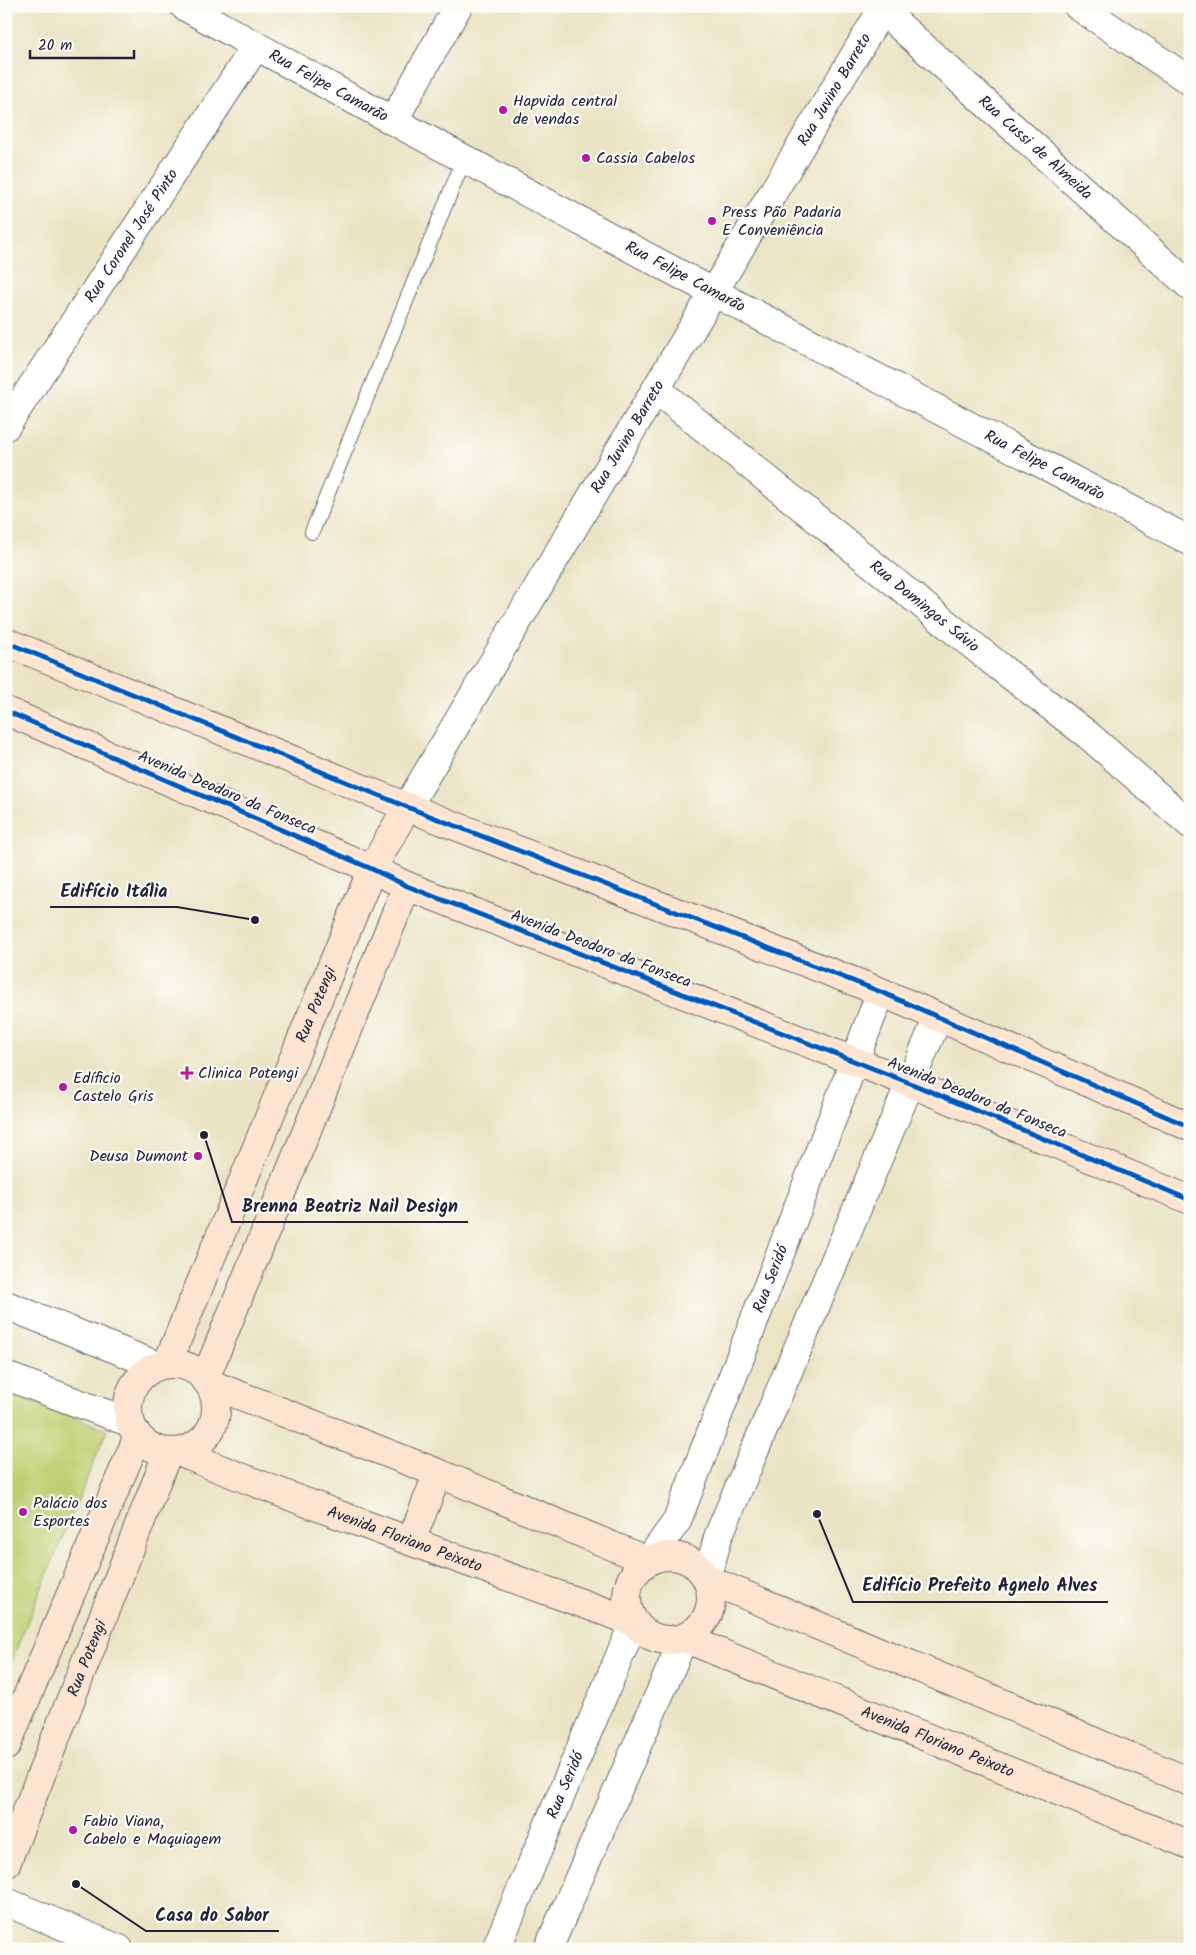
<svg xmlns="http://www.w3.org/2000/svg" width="1196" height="1955" font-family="Kalam,sans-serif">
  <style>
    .green { fill: #bfd073; stroke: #707957 }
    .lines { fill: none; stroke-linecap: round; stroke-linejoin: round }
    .service-casing { stroke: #68666b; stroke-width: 16 }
    .minor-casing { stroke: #68666b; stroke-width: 30 }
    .tertiary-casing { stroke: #68666b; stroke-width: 30 }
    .secondary-casing { stroke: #68666b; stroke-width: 30 }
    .service { stroke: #fff; stroke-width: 14 }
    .minor { stroke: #fff; stroke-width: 28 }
    .tertiary { stroke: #fff; stroke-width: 28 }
    .secondary { stroke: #fde4d1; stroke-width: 28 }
    .cycleway-casing { stroke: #fdfcf7; stroke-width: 8 }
    .cycleway { stroke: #0057b8; stroke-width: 5 }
    .poi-dot { fill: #b5179e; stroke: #fdfcf7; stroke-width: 2 }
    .labels { text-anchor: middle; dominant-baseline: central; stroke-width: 4.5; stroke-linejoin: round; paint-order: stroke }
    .street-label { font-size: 16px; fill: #22223b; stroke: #fdfcf7 }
    .poi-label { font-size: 16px; fill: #22223b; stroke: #fdfcf7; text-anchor: start }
    .leader { fill: none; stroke: #22223b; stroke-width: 2 }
    .callout-dot { fill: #22223b; stroke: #fdfcf7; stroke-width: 2 }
    .callout-label { font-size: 18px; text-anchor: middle; font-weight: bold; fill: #22223b; stroke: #fdfcf7; stroke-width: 4.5; stroke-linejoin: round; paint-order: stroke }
  </style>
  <rect width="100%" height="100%" fill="#fdfcf7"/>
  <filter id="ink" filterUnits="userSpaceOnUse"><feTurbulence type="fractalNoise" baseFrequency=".02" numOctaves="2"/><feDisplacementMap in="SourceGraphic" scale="10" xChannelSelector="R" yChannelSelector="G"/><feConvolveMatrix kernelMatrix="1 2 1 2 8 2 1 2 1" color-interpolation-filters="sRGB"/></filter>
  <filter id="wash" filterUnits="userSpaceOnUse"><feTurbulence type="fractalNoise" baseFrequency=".0096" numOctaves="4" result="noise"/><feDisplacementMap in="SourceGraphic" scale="20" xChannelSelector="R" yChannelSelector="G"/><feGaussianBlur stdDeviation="1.12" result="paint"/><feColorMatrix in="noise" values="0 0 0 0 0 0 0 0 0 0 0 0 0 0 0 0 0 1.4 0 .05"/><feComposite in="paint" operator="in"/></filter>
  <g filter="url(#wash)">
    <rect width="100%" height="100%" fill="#eae4c5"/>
    <path class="green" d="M6 1391 107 1430 6 1674Z"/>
  </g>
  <g filter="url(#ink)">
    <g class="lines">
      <g class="service-casing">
        <path id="service" d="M312 532 464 159"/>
      </g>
      <g class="minor-casing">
        <g id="minor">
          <path d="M1078 6 1190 81"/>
          <path id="s1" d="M882 10 1190 286"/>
          <path id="s2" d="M713 292 1190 541"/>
          <path id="s3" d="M657 390 1001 668 1088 735 1190 824"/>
          <path id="s4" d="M648 1561 677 1521 881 992"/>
          <path d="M707 1579 718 1537 938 1017"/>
          <path d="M6 1902 119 1949"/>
          <path id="s5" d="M496 1949 634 1622"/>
          <path d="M548 1949 684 1638"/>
        </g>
      </g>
      <g class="tertiary-casing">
        <g id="tertiary">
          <path id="s6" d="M184 6 356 101 713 292"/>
          <path d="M393 121 458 6"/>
          <path id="s7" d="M6 426 256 46"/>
          <path id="s8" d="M407 807 884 6"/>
          <path d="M6 1305 158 1366"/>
          <path d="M6 1376 131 1423"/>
        </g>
      </g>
      <g class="secondary-casing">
        <g id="secondary">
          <path d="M6 642 407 807 881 992 1190 1127"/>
          <path d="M6 711 372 869 407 886 910 1083 1190 1200"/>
          <path id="s9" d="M167 1364 372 869 407 807"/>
          <circle cx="172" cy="1408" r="44"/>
          <path d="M205 1379 407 886"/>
          <path d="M208 1383 438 1473 648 1561"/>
          <path id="s10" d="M179 1452C329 1514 482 1567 634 1622"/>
          <path d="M411 1541 438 1473"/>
          <circle cx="669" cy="1598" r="42"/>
          <path d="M707 1579 1190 1782"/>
          <path id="s11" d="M684 1638 1190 1845"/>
          <path d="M6 1746 138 1436"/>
          <path id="s12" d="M6 1864 168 1452"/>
        </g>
      </g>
      <use href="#service" class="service"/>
      <use href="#minor" class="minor"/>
      <use href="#tertiary" class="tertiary"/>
      <use href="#secondary" class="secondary"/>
      <g class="cycleway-casing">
        <path id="cycleway" d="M6 642 407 807 881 992 1190 1127
          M6 711 372 869 407 886 910 1083 1190 1200"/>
      </g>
      <use href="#cycleway" class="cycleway"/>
    </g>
  </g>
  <g class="poi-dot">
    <circle cx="503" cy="110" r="5"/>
    <circle cx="586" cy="158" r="5"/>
    <circle cx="712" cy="221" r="5"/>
    <path d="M184.5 1065.5h5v5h5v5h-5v5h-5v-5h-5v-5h5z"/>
    <circle cx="63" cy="1087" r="5"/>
    <circle cx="198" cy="1156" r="5"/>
    <circle cx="23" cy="1512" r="5"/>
    <circle cx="73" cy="1830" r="5"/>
  </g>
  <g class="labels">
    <g class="street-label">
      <text stroke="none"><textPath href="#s6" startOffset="165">Rua Felipe Camarão</textPath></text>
      <text stroke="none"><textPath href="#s8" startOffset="835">Rua Juvino Barreto</textPath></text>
      <text stroke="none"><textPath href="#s1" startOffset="206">Rua Cussi de Almeida</textPath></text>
      <text stroke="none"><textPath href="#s7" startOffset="228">Rua Coronel José Pinto</textPath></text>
      <text transform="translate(685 277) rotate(28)">Rua Felipe Camarão</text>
      <text stroke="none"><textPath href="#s8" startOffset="431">Rua Juvino Barreto</textPath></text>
      <text stroke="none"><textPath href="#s2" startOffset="374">Rua Felipe Camarão</textPath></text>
      <text stroke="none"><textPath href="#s3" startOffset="344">Rua Domingos Sávio</textPath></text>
      <text transform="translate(227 793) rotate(23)">Avenida Deodoro da Fonseca</text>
      <text transform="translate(601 949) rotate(21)">Avenida Deodoro da Fonseca</text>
      <text stroke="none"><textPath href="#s9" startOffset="389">Rua Potengi</textPath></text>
      <text transform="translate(977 1098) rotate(22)">Avenida Deodoro da Fonseca</text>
      <text stroke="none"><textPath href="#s4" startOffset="309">Rua Seridó</textPath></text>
      <text stroke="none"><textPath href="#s10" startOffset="242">Avenida Floriano Peixoto</textPath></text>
      <text stroke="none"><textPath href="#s12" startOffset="221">Rua Potengi</textPath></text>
      <text stroke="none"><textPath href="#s11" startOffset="274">Avenida Floriano Peixoto</textPath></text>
      <text stroke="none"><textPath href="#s5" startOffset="178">Rua Seridó</textPath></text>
    </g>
    <g class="poi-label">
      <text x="513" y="101">Hapvida central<tspan x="513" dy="18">de vendas</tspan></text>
      <text x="596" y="158">Cassia Cabelos</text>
      <text x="722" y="212">Press Pão Padaria<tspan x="722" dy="18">E Conveniência</tspan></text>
      <text x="198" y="1073">Clinica Potengi</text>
      <text x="73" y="1078">Edíficio<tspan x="73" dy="18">Castelo Gris</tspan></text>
      <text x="188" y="1156" text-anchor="end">Deusa Dumont</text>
      <text x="33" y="1503">Palácio dos<tspan x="33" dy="18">Esportes</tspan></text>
      <text x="83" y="1821">Fabio Viana,<tspan x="83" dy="18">Cabelo e Maquiagem</tspan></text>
    </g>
  </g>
  <path class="leader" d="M255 920L177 907H50M204 1135L232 1222H468M817 1514L853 1602H1108M76 1884L146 1931H279"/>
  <g class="callout-dot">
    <circle cx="255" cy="920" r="5"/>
    <circle cx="204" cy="1135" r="5"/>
    <circle cx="817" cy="1514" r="5"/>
    <circle cx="76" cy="1884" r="5"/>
  </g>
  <g class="callout-label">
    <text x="114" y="897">Edifício Itália</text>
    <text x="350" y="1212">Brenna Beatriz Nail Design</text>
    <text x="980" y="1591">Edifício Prefeito Agnelo Alves</text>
    <text x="212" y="1921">Casa do Sabor</text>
  </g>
  <rect width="1196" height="1955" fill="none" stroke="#fdfcf7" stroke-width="25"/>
  <path d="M30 50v8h104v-8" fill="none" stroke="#22223b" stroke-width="2.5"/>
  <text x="38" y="50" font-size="15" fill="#22223b" stroke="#fdfcf7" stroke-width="4" paint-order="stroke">20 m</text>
</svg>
